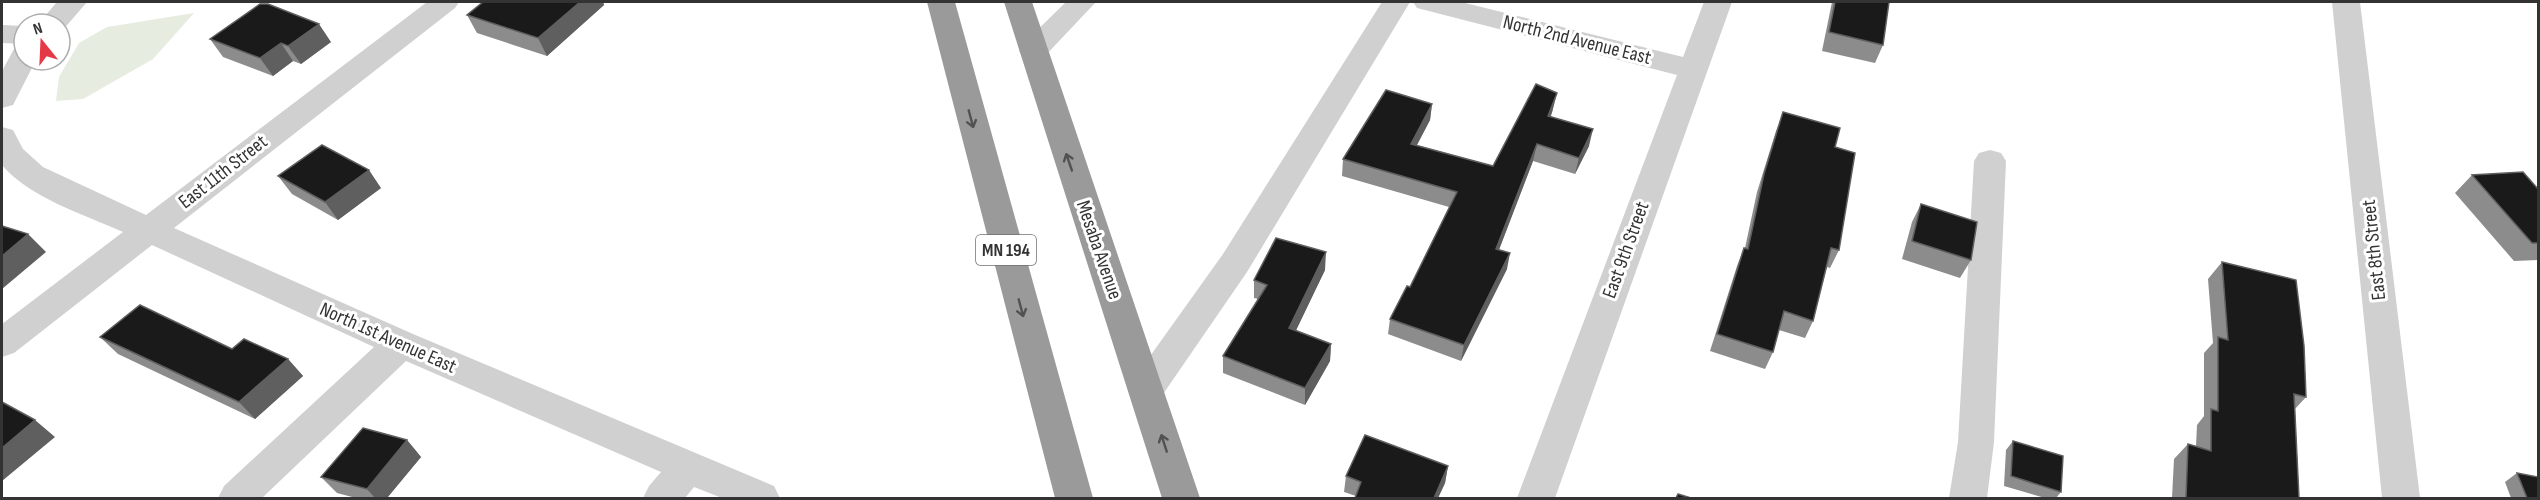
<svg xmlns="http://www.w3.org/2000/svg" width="2540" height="500" font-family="'Sofia Sans Condensed',sans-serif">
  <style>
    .green { fill: #e6ecdf }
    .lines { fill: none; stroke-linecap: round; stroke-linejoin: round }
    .minor { fill: #d0d0d0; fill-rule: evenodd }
    .highway { fill: #9a9a9a; fill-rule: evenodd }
    .wall { fill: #8c8c8c }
    .shaded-wall { fill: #5f5f5f }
    .building { fill: #1a1a1a; stroke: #5f5f5f; stroke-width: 1.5 }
    .oneway { stroke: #525252 }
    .labels { text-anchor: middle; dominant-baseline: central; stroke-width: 6; stroke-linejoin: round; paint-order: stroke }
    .shield { fill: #fff; stroke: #707070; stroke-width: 1.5 }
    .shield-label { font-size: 18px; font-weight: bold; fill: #333 }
    .street-label { font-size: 20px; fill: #333; stroke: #fff }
  </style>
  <rect width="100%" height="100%" fill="#fff"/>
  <path class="green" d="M194 13 153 59 83 99 56 101 59 77 79 43 107 27Z"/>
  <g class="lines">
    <path class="minor" d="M57 2H87L62 31H60V24H38Z
      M427 2H459L455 8 174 228 413 334 774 486 780 498H722L694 487 685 498H643L649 486 661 472 406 361 262 498H218L224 486 374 347 152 245 14 353 2 357V324L123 232C85 215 28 197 2 165V127L13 130 23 149 43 167 146 215Z
      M1066 2H1096L1043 58 1033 61 1023 58 1019 51 1023 44Z
      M1382 2H1410L1247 272 1159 400 1146 405 1133 400 1128 390 1133 380 1223 254Z
      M1413 2H1461L1683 57 1704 2H1732L1555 498H1517L1677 75 1417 8Z
      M2332 2H2360L2420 498H2382Z
      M2 25 24 26V44L2 43Z
      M24 46V60H36L13 105 2 108V71L14 49Z
      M1990 150 2001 153 2006 161 1994 442 1987 498H1949L1958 442 1974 161 1979 153Z"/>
    <path class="highway" d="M927 2H955L1093 498H1055Z
      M1004 2H1032L1200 498H1162Z"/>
  </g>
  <path class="wall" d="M483 2H603L604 5 547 56 477 33 467 15Z
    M1832 2H1889L1883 45 1875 63 1822 51Z
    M210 39 331 42 301 64 293 61 273 76 223 57Z
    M1432 104 1430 120 1417 145 1493 166 1553 109 1551 116 1589 146 1575 174 1533 161 1499 250 1507 269 1461 361 1388 334 1390 319 1410 287 1449 207 1342 176 1343 159Z
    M1783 112 1835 147 1839 250 1830 268 1827 267 1813 321 1805 338 1779 330 1773 352 1765 369 1710 351 1737 266 1744 248H1745L1757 192 1776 131Z
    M2472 175 2538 189V260L2514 261 2455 193Z
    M278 176 381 188 338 220 292 194Z
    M1921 204 1971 260 1960 278 1902 259 1912 222Z
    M2222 262 2306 397 2295 409 2299 498H2172L2174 459 2188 444 2196 446 2197 425 2204 416V353L2213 343 2208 279Z
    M1325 270 1296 330 1331 344 1330 361 1305 405 1223 373V356L1258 299 1254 298V280Z
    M100 337 232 349 288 359 303 376 255 419 118 354Z
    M407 440 421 457 387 498H356L337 493 321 477Z
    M2013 441 2061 492 2056 498H2045L2004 486 2006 450Z
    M1448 466 1445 483 1438 498H1355L1356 496 1344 492 1346 476Z
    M2517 473 2538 498H2511L2505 482Z"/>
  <path class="shaded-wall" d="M580 2H603L604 5 547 56 538 38Z
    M319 24 331 42 301 64 288 46Z
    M281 43 293 61 273 76 260 58Z
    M1557 93 1553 109 1545 132 1548 116Z
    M1432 104 1430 120 1409 160 1411 144Z
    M1593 129 1589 146 1575 174 1579 158Z
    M1537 144 1533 161 1493 265 1496 249Z
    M369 170 381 188 338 220 325 202Z
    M28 234 46 252 2 289V256Z
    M1326 252 1325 270 1289 345V328Z
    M1510 253 1507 269 1461 361 1464 345Z
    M1331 344 1330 361 1305 405V388Z
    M288 359 303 376 255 419 239 402Z
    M35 420 55 437 2 481V448Z
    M407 440 421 457 387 498H375L367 489Z
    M1448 466 1445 483 1438 498H1434Z"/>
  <path class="building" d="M483 2H580L538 38 467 15Z
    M1835 2H1889L1883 45 1829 32Z
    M260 4H268L319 24 288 46 281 43 260 58 210 39Z
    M1536 84 1557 93 1548 116 1593 129 1579 158 1537 144 1496 249 1510 253 1464 345 1390 319 1407 286 1410 287 1457 192 1343 159 1386 90 1432 104 1411 144 1493 166Z
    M1783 112 1840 128 1835 147 1855 153 1839 250 1831 248 1813 321 1784 311 1773 352 1717 334 1744 248 1748 249 1764 174Z
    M322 145 369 170 325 202 278 176Z
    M2523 172 2538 189V243H2532L2472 175Z
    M1921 204 1977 222 1971 260 1912 241Z
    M2 226 28 234 2 256Z
    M1276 238 1326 252 1289 328 1331 344 1305 388 1223 356 1267 285 1254 280Z
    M2222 262 2296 280 2304 346 2306 397 2294 394 2299 498H2186L2188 444 2211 451V409L2218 411V337L2228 340Z
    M140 305 232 349 244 339 288 359 239 402 100 337Z
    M2 402 35 420 2 448Z
    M363 428 407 440 367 489 321 477Z
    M1365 435 1448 466 1434 498H1355L1361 482 1346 476Z
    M2013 441 2063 456 2061 492 2011 476Z
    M2517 473 2538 477V498H2527Z
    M1678 494 1691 498H1676Z"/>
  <defs><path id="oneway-shaft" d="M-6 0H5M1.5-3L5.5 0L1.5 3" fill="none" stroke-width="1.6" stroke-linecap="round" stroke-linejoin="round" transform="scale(1.5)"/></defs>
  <g class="oneway">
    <use href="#oneway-shaft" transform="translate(971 119) rotate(75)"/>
    <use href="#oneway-shaft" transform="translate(1069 162) rotate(-109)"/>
    <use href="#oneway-shaft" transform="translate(1021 308) rotate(75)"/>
    <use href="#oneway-shaft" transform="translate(1164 443) rotate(-108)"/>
  </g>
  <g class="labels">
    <rect class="shield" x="976" y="235" width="60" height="30" rx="4.5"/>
    <g class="shield-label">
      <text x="1006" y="250">MN 194</text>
    </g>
    <g class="street-label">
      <text transform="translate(1577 40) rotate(14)">North 2nd Avenue East</text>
      <text transform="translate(223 172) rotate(-38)">East 11th Street</text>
      <text transform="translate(1099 250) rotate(71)">Mesaba Avenue</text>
      <text transform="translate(1626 250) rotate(-70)">East 9th Street</text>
      <text transform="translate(2374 250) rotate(-96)">East 8th Street</text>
      <text transform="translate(388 338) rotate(24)">North 1st Avenue East</text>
    </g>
  </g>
  <rect width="2540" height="500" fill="none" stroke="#333333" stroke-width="6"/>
  <g transform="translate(42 42) rotate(342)"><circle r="28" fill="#ffffff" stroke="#adadad" stroke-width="1.5"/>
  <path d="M0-4.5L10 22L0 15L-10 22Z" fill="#e63946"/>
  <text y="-9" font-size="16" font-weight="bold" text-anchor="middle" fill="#333333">N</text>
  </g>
</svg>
